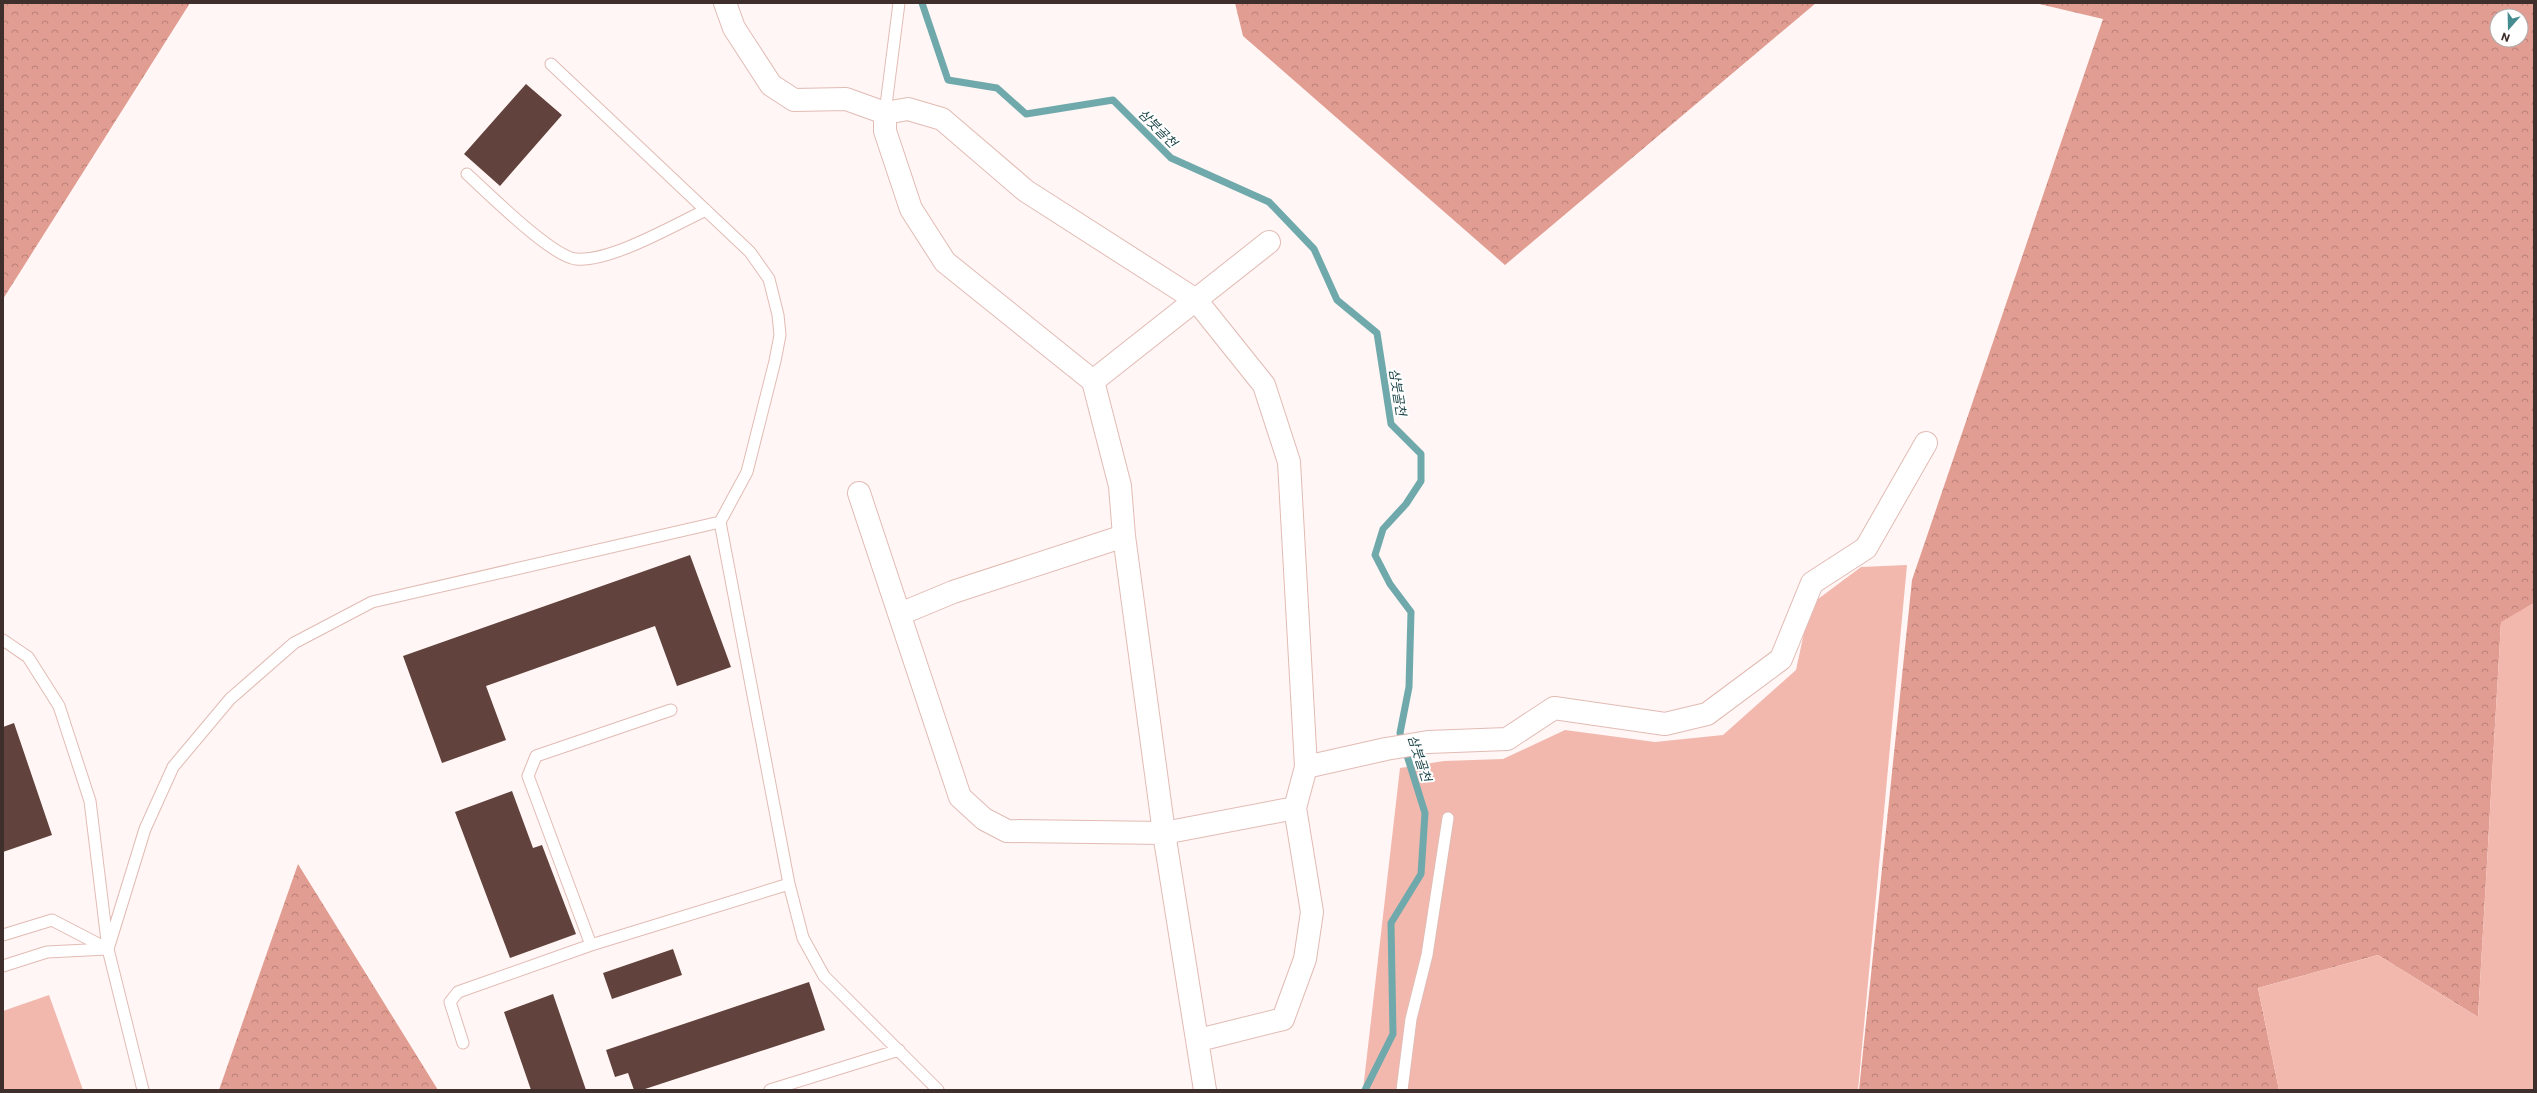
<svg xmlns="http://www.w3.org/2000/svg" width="2537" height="1093" font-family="Commissioner,'Noto Sans KR',sans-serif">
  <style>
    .forest { fill: url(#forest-crowns); fill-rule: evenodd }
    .pitch { fill: #f2b8ae }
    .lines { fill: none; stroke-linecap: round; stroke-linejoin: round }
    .stream { stroke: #70a9ab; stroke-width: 7 }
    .building { fill: #62423c }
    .lane-casing { stroke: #e2bbb4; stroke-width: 13 }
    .street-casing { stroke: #e2bbb4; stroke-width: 24 }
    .lane { stroke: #fff; stroke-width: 11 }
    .street { stroke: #fff; stroke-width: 22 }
    .labels { text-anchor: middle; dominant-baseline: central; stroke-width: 4; stroke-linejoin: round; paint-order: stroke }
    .water-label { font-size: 13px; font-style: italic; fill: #1c4547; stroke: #fff }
  </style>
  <defs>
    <pattern id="forest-crowns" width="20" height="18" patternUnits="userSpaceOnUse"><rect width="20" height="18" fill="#e29d92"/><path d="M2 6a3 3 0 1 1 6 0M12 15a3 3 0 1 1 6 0" fill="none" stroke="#b98077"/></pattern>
  </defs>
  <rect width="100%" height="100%" fill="#fff6f5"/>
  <path class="forest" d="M3 3H190L3 299Z
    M1235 3H1816L1505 265 1243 36Z
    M2035 3H2534V603L2501 623 2478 1017 2378 955 2258 988 2279 1090H1859L1912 580 2103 19ZM2497 16H2521V40H2497Z
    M298 864 438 1090H219Z"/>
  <path class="pitch" d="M1907 565 1858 1090H1363L1400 768 1444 761 1503 759 1565 730 1655 742 1723 735 1796 670 1810 605 1861 567Z
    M2534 603V1090H2279L2258 988 2378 955 2478 1017 2501 622Z
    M49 995 83 1090H3V1011Z"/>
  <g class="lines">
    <path class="stream" d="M922 3 948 80 997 88 1026 114 1113 100 1171 158 1269 202 1314 249 1337 300 1377 333 1391 424 1421 454V481L1406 504 1383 529 1375 555 1390 584 1411 612 1409 687 1400 733 1425 813 1421 874 1391 923 1393 1034 1365 1090"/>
  </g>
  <path class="building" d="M526 84 562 115 500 186 464 154Z
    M690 555 731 667 677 686 655 626 486 686 506 740 442 763 403 656Z
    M14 723 52 835 3 852V727Z
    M512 791 533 848 542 845 576 934 510 958 455 812Z
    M673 949 682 975 612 999 603 973Z
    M809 982 825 1030 642 1090H634L628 1073 615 1077 606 1050Z
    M553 994 586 1090H531L504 1012Z"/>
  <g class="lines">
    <g class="lane-casing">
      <path id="lane" d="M551 64 750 252 769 279 778 315 780 335 775 361 747 472 720 522 789 884 803 938 824 976 938 1090
        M885 113 899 3
        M467 174C488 193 552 257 576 259 611 262 674 225 706 210
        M3 640 28 657 59 706 90 801 108 949 143 1090
        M3 935 52 920 108 949
        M591 945 789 884
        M108 949 145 829 173 767 230 699 294 643 372 602 720 522
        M3 966 47 952 107 949
        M463 1043 450 1002 458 992 591 945 528 776 536 756 671 710
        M770 1090 899 1050
        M1402 1090 1411 1019 1427 955 1448 818"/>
    </g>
    <g class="street-casing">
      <path id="street" d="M725 3 734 28 771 85 794 100 846 99 885 113 908 109 942 119 1026 191 1196 300 1264 385 1289 462 1306 767 1295 808 1312 912 1305 959 1283 1019 1199 1040
        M885 113V131L911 209 945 262 1093 381 1120 486 1124 536 1164 833 1205 1090
        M1093 381 1269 242
        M859 493 960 797 984 819 1007 831 1164 833 1295 808
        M900 614 953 592 1124 536
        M1306 767 1386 749 1428 742 1507 739 1554 708 1665 724 1707 714 1781 659 1812 583 1866 548 1926 443"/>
    </g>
    <use href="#lane" class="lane"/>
    <use href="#street" class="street"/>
  </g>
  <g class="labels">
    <g class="water-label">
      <text transform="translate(1158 128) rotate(45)">삼붓골천</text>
      <text transform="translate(1398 392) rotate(81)">삼붓골천</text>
      <text transform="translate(1420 758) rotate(72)">삼붓골천</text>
    </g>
  </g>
  <rect width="2537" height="1093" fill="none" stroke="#3e2f2c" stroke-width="8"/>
  <g transform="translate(2509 28) rotate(200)"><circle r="19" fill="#ffffff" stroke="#b2acab"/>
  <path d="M0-3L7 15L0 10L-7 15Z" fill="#448c8f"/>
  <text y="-6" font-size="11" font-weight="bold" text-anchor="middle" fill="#3e2f2c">N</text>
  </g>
</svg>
